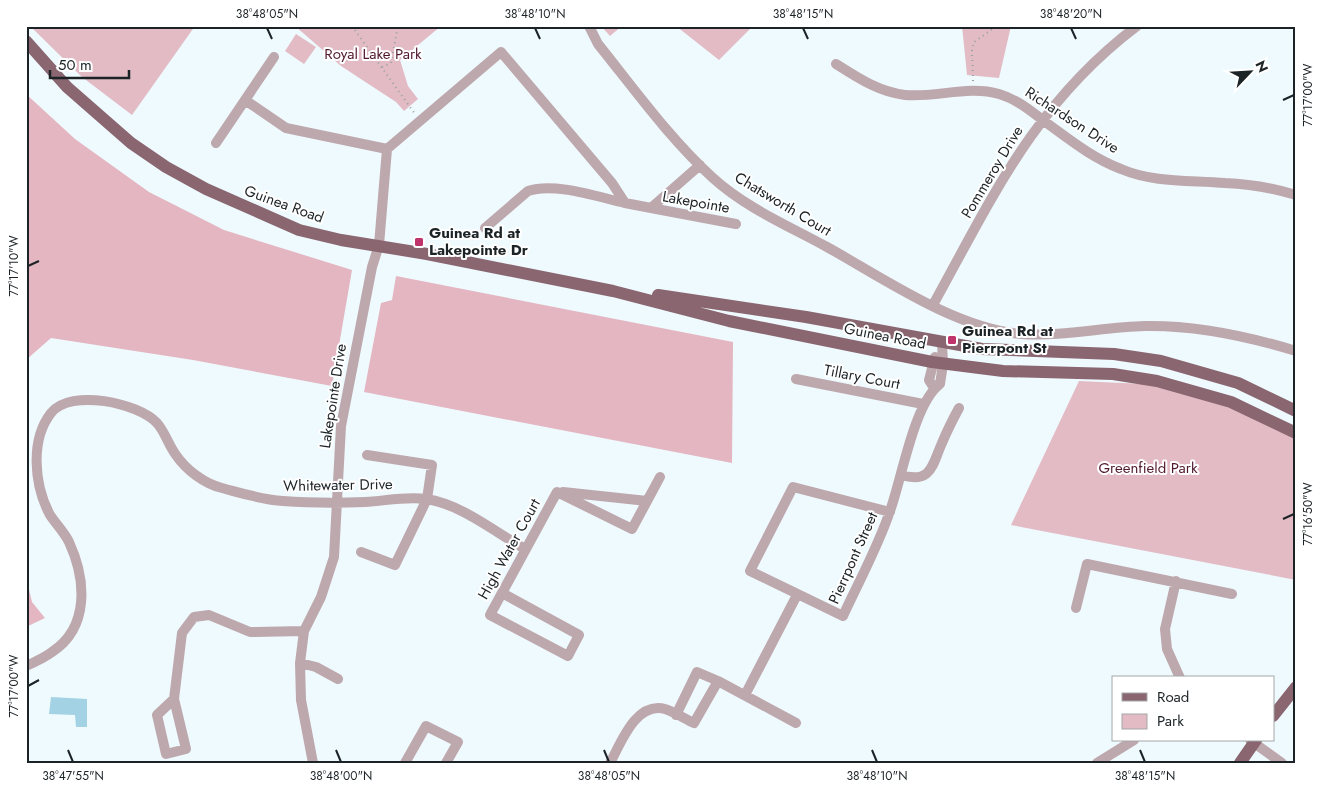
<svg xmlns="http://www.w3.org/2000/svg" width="1322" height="789" font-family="Jost,sans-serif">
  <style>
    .green { fill: #e2bbc5 }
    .forest { fill: #e3b6c1 }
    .water { fill: #a2d2e3 }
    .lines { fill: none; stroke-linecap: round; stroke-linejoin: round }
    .path { stroke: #97a0a3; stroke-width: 2; stroke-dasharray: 1 4; stroke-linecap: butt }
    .minor { stroke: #bda8ad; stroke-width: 10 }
    .major { stroke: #896670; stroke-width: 12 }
    .ticks { fill: none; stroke: #1c2326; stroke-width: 2 }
    .poi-dot { fill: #bf346b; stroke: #fff; stroke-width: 2 }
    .labels { text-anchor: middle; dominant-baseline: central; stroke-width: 4; stroke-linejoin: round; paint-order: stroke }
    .park-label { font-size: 15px; fill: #511a2e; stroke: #fff }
    .street-label { font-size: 15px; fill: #1c2326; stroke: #fff }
    .poi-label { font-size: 15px; font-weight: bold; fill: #1c2326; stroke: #fff; text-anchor: start }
    .neatline { fill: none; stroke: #1c2326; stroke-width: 2 }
    .ticks-label { font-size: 12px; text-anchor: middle; fill: #1c2326 }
  </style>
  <rect width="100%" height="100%" fill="#effafe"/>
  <path class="green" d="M30 26H195L132 115 82 77Z
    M295 26H441L400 60 408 86 418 99 404 111 396 102 341 66Z
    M601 26H622L610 36Z
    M676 26H753L719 60Z
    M962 26H1011L999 78 967 75Z
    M296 34 316 47 304 64 285 51Z
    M1079 381 1145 384 1210 399 1296 436V580L1011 525Z"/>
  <path class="forest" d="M26 94 75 139 149 192 224 230 352 270 332 386 193 360 51 338 26 360Z
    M396 276 733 342 732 463 364 392 381 303 392 300Z
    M26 577 32 602 45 618 26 627Z"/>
  <path class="water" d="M51 697 87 699V727H76L75 715 49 714Z"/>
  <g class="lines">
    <path class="path" d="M352 26 415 114
      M382 67 391 63 398 26
      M973 81 972 51 974 42 997 26"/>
    <path class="minor" d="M589 26 598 44C635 90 670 139 713 178 746 208 789 226 827 247 883 278 956 329 1021 334 1062 337 1104 327 1145 326 1197 325 1247 336 1296 351
      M836 64C858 78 879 92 905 95 936 98 968 85 999 94 1016 99 1030 110 1044 121 1069 139 1092 158 1121 169 1154 183 1189 180 1225 183 1249 184 1273 188 1296 195
      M245 100 286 128 387 149
      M216 143 274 57
      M651 208 736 224
      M485 228 528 191C554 182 598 197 625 203
      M933 305C993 196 1035 103 1137 26
      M796 379 923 404
      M934 388 929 380 935 357
      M901 475C932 484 932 465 942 443 947 431 953 419 959 408
      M563 492 647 501
      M890 512 793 487 750 571 843 616C859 581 878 547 890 511 902 478 914 403 940 384L943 364 942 343
      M361 552 395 565 427 499 432 465 367 455
      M1176 581 1165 629 1167 649 1180 678
      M502 593 579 635 568 656 490 615 557 492 632 529 660 477
      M1076 608 1087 564 1232 594
      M300 663 316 667 338 679
      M26 666C35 662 44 658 52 652 90 627 86 579 69 542 64 532 56 524 50 515 34 485 30 440 51 413 71 388 138 403 157 423 165 432 169 446 176 455 186 470 205 484 222 488 241 493 263 500 283 501 310 503 338 503 365 502 385 501 406 496 426 499 461 504 495 532 525 549
      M745 695 797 595
      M174 699 157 715 166 754 186 749 174 699 182 633 194 617 209 615 250 632 304 631
      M676 715 697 672 718 681
      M1250 740 1282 763
      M313 763 301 700 300 663 304 631 321 597 334 557 341 426 372 267 379 245 387 149 501 52 612 183 625 203 651 208 700 165
      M405 763 426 726 458 742 446 763
      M610 763C621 743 636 701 665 709 675 712 685 719 694 723L718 681 796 723
      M1097 763 1134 740"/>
    <path class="major" d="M26 41 67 87 131 143 166 167 206 189 299 230 341 240 427 254 613 291 729 321 932 362 1003 371 1113 374 1157 381 1231 402 1296 433
      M658 295 806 317 982 349 1114 354 1161 361 1238 383 1296 411
      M1273 716 1296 687
      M1240 763 1256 740"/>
  </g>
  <path class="ticks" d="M267 28 272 39M535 28 540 39M803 28 808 39M1071 28 1076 39M1283 100 1294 95M28 266 39 261M1283 519 1294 514M28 686 39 680M68 750 73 762M336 750 341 762M604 750 609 762M872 750 877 762M1140 750 1145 762"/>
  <g class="poi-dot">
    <rect x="414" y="237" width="10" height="10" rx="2.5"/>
    <rect x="947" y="335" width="10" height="10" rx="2.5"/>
  </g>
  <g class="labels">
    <g class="park-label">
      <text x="373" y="54">Royal Lake Park</text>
      <text x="1148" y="468">Greenfield Park</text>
    </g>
    <g class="street-label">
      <text transform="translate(1072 120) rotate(33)">Richardson Drive</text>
      <text transform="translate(992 172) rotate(-59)">Pommeroy Drive</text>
      <text transform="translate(696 202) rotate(10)">Lakepointe</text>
      <text transform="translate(284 204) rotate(20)">Guinea Road</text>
      <text transform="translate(783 204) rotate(31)">Chatsworth Court</text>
      <text transform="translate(885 336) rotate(11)">Guinea Road</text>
      <text transform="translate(862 377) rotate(11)">Tillary Court</text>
      <text transform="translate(333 396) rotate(-81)">Lakepointe Drive</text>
      <text transform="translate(338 485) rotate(-1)">Whitewater Drive</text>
      <text transform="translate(509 549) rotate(-61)">High Water Court</text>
      <text transform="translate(853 558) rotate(-66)">Pierrpont Street</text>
    </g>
    <g class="poi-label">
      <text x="429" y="233">Guinea Rd at<tspan x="429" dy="17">Lakepointe Dr</tspan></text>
      <text x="962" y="331">Guinea Rd at<tspan x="962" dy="17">Pierrpont St</tspan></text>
    </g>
  </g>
  <rect width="1322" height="789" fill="none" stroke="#ffffff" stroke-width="55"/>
  <rect x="1112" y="676" width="162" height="65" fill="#ffffff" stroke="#a4a7a8"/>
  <rect x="1122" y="693" width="25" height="8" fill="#896670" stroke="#a4a7a8"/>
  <text x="1157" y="702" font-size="15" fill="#1c2326">Road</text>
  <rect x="1122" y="714" width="25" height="15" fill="#e2bbc5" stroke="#a4a7a8"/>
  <text x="1157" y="726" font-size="15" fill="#1c2326">Park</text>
  <g transform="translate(1250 72) rotate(65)" stroke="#ffffff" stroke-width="4" paint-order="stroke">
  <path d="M0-4L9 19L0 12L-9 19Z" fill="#1c2326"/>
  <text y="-8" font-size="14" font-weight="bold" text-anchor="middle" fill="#1c2326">N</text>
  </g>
  <path d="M50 70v8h79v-8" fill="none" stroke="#1c2326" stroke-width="2.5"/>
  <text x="58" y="70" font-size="15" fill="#1c2326" stroke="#ffffff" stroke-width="4" paint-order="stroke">50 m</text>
  <rect x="28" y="28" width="1266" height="734" class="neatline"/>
  <g class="ticks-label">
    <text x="267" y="18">38°48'05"N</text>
    <text x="535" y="18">38°48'10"N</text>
    <text x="803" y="18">38°48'15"N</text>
    <text x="1071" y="18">38°48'20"N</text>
    <text transform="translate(1308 95) rotate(-90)" y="4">77°17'00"W</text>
    <text transform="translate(14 266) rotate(-90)" y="4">77°17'10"W</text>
    <text transform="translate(1308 514) rotate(-90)" y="4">77°16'50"W</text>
    <text transform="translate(14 686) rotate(-90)" y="4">77°17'00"W</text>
    <text x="73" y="780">38°47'55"N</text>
    <text x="341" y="780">38°48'00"N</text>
    <text x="609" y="780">38°48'05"N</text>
    <text x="877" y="780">38°48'10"N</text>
    <text x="1145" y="780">38°48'15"N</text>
  </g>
</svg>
